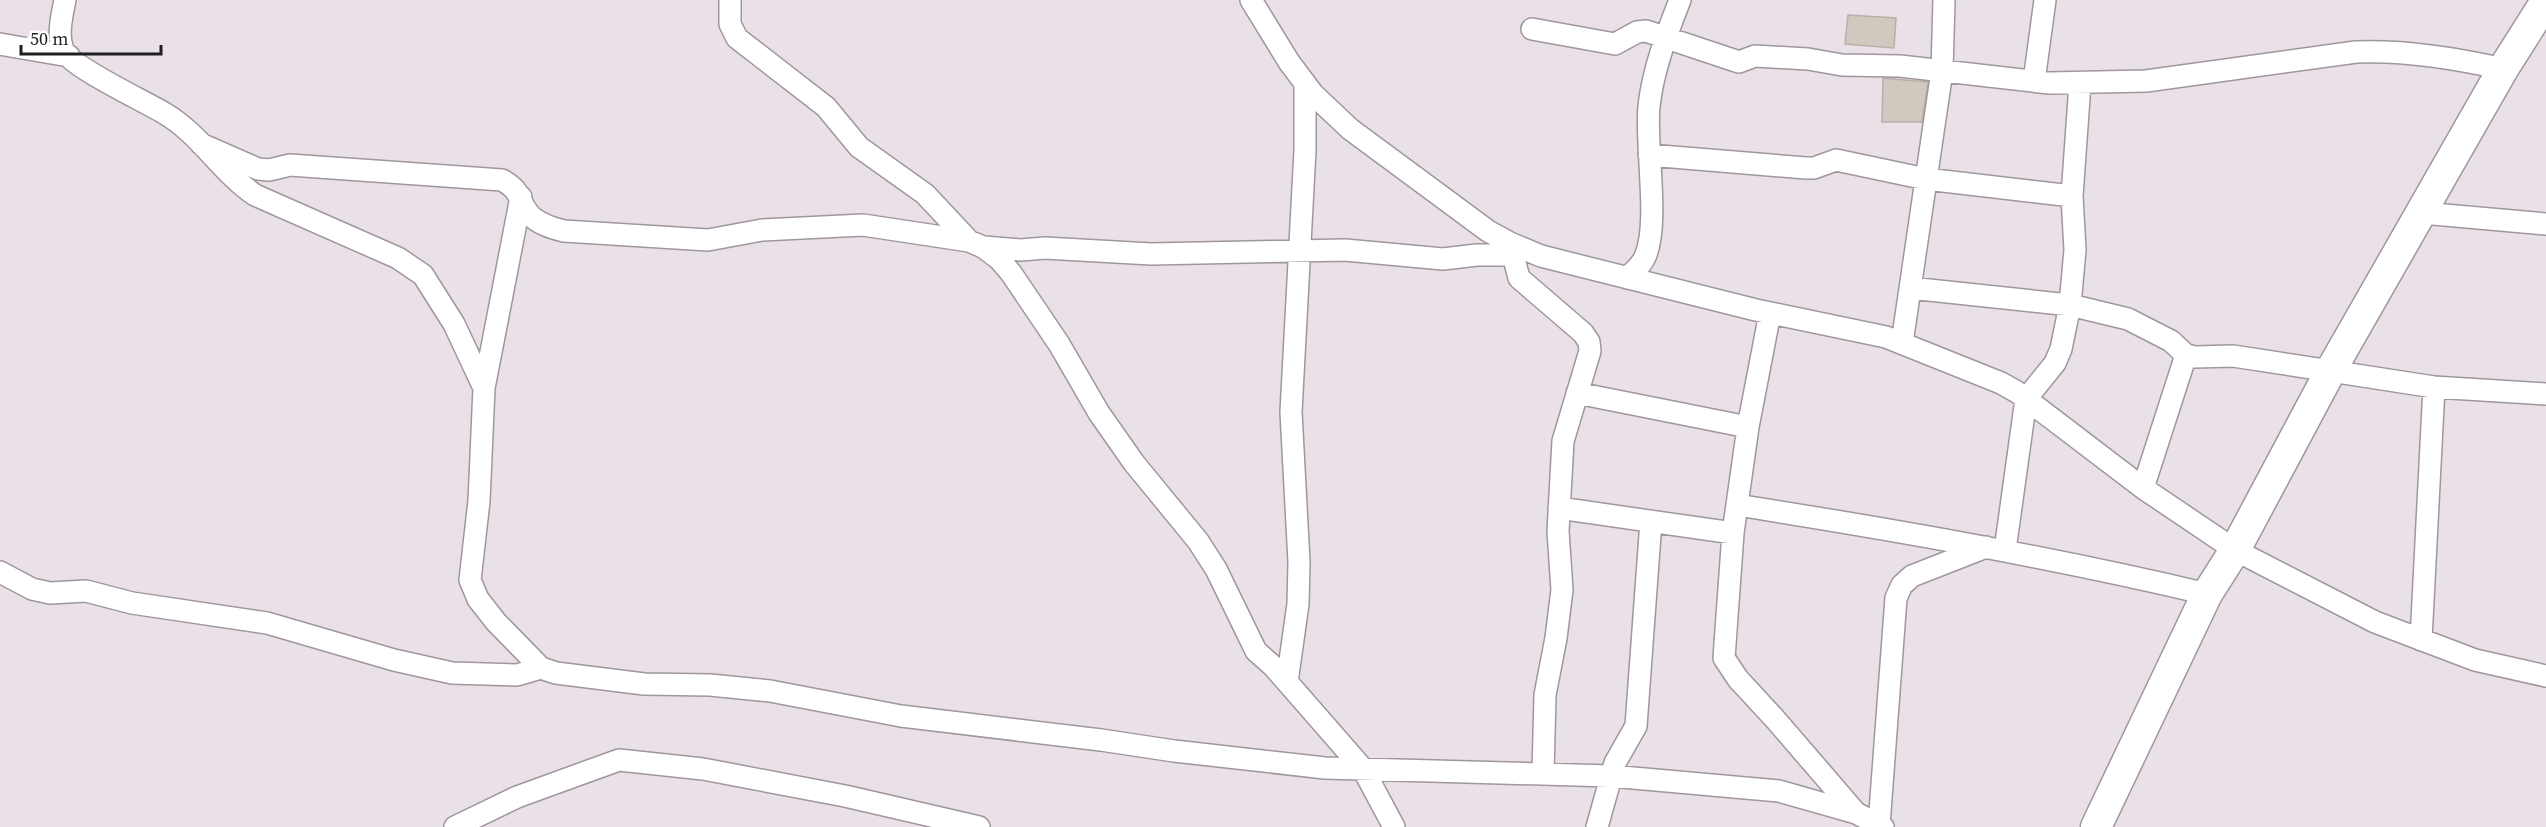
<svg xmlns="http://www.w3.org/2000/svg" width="2546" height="827" font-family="'Source Serif 4',serif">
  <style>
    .building { fill: #d1c9c0; stroke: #b7b0a7; stroke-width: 1.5 }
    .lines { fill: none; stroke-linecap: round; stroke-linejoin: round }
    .minor-casing { stroke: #9f969e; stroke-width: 24 }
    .secondary-casing { stroke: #9f969e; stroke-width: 33 }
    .minor { stroke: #fff; stroke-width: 21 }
    .secondary { stroke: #fff; stroke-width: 30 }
  </style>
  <rect width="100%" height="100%" fill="#e9e0e8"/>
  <path class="building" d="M1848 15 1896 18 1894 48 1845 44Z
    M1883 78 1928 82 1922 122H1882Z"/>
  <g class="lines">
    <g class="minor-casing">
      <path id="minor" d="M65 0C62 15 57 35 63 50 71 67 144 101 164 113 200 134 221 172 255 195L398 258 423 275 454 324 484 388
        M730 0V24L737 38 826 107 859 147 925 194 969 241 983 247 999 259 1011 273 1059 344 1099 413 1134 463 1198 541 1216 569 1256 651 1274 667 1363 769 1394 827
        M1251 0 1289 62 1313 94 1350 129 1488 231 1510 243 1541 256 1756 310 1886 337 2001 383 2017 392 2143 488 2235 550 2375 622 2475 660 2546 676
        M1532 29 1615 44 1637 32 1646 31 1739 62 1755 56 1808 59 1842 65 1900 66 2049 83 2146 81 2356 52C2405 50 2455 58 2503 69
        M0 44 69 56
        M2034 81 2045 0
        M201 144 258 169 269 170 290 165 502 180C523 192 517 199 529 214 538 224 552 228 564 231L708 240 762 230 863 225 969 241
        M1649 155 1806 168H1814L1836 160 1926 179 2072 196
        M521 197 484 388 479 501 470 580 478 599 496 622 541 668 556 673 644 684 710 685 770 691 901 716 1101 740 1174 751 1325 768 1611 776 1779 791 1856 813 1883 827
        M2422 213 2546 224
        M1510 243 1519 278 1583 333 1589 342 1590 351 1563 441 1558 531 1562 590 1556 638 1545 695 1543 774
        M984 247 1021 250 1045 248 1151 254 1345 250 1443 259 1477 255H1512
        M1627 278C1634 271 1641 266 1645 257 1660 223 1645 147 1649 106 1653 70 1667 33 1680 0
        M1910 288 2070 305 2128 319 2171 341 2186 355 2195 357 2233 356 2434 387 2546 394
        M1770 313 1748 427 1733 533 1724 658 1738 679 1775 719 1856 813
        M1902 343 1942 71 1944 0
        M1577 393 1748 427
        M2143 488 2186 355
        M1737 505C1895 530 2051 557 2207 594
        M1559 508 1733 533
        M2005 550 2026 399 2055 363 2061 349 2070 305 2075 250 2072 196 2080 84
        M0 572 32 589 50 593 86 591 132 603 267 623 394 660 452 673 517 675 541 668
        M2421 640 2434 387
        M1287 682 1298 604 1299 562 1291 412 1305 150V83
        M1879 825 1896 598 1902 585 1912 576 1986 547
        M455 827 517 797 619 760 703 769 845 796 979 827
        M1597 827 1615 763 1636 726 1651 521"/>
    </g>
    <g class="secondary-casing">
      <path id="secondary" d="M2096 827 2207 594 2235 550 2331 370 2503 69 2546 1"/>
    </g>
    <use href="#minor" class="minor"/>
    <use href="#secondary" class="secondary"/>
  </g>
  <path d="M21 45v9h140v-9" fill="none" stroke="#211e21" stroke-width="3"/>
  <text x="30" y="45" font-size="18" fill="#211e21" stroke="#ffffff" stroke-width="4.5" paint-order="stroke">50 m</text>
</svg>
